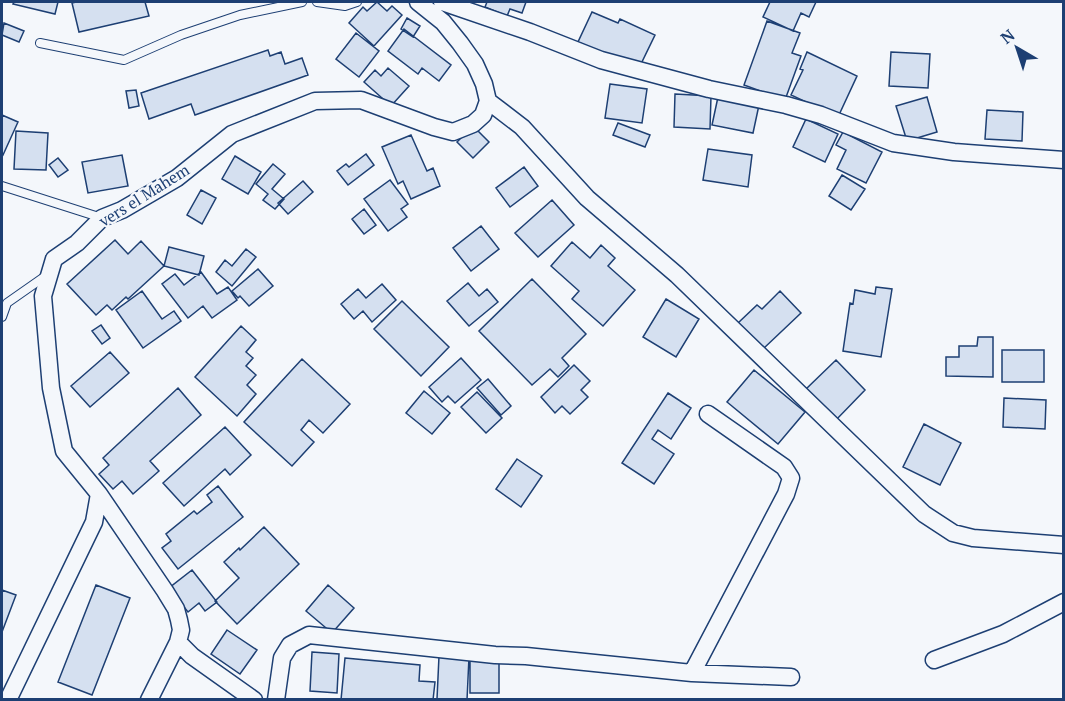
<svg xmlns="http://www.w3.org/2000/svg" width="1065" height="701" font-family="'PT Serif',serif">
  <style>
    .building { fill: #d5e0f0; stroke: #1d3f73; stroke-width: 1.5 }
    .lines { fill: none; stroke-linecap: round; stroke-linejoin: round }
    .lane-casing { stroke: #1d3f73; stroke-width: 10 }
    .street-casing { stroke: #1d3f73; stroke-width: 19 }
    .lane { stroke: #f4f7fb; stroke-width: 8 }
    .street { stroke: #f4f7fb; stroke-width: 16 }
    .labels { text-anchor: middle; dominant-baseline: central; stroke-width: 4.5; stroke-linejoin: round; paint-order: stroke }
    .street-label { font-size: 16px; fill: #1d3f73; stroke: #f4f7fb }
  </style>
  <rect width="100%" height="100%" fill="#f4f7fb"/>
  <path class="building" d="M14 2H58L55 14 13 4Z
    M76 2H145L149 16 79 32 72 3Z
    M377 2 387 11 392 6 402 15 374 46 349 23 363 7 367 11Z
    M487 2H526L522 13 510 9 507 16 485 7Z
    M770 2H816L809 17 801 13 793 31 763 17Z
    M592 12 618 23 620 19 655 35 638 70 578 42Z
    M407 18 420 26 413 37 401 29Z
    M767 21 800 33 792 53 801 56 785 100 744 85Z
    M4 23 24 31 19 42 2 35Z
    M404 29 451 65 439 81 422 68 418 74 388 51Z
    M356 33 379 51 359 77 336 59Z
    M268 50 270 56 281 52 285 64 302 58 308 75 195 115 191 104 149 119 141 93Z
    M807 52 857 76 838 117 791 95 803 70 800 69Z
    M891 52 930 54 928 88 889 86Z
    M388 68 409 86 391 106 364 82 375 70 381 76Z
    M610 84 647 89 642 123 605 118Z
    M136 90 139 106 129 108 126 91Z
    M675 94 711 96 710 129 674 127Z
    M718 97 759 105 753 133 712 125Z
    M927 97 937 132 907 141 896 106Z
    M987 110 1023 112 1022 141 985 139Z
    M2 115 18 122 3 155 2 154Z
    M806 119 838 134 825 162 793 147Z
    M618 123 650 135 645 147 613 135Z
    M473 126 489 142 473 158 457 142Z
    M16 131 48 133 46 170 14 169Z
    M843 132 882 152 866 183 837 169 846 150 836 145Z
    M411 135 427 171 433 168 440 186 411 199 403 181 398 184 382 147Z
    M708 149 752 155 748 187 703 180Z
    M366 154 374 165 348 185 337 171 346 164 349 167Z
    M122 155 128 186 88 193 82 162Z
    M235 156 261 172 248 194 222 179Z
    M58 158 68 170 58 177 49 165Z
    M273 164 285 174 272 189 284 199 275 209 263 200 268 194 256 184Z
    M524 167 538 186 510 207 496 188Z
    M842 175 865 189 851 210 829 196Z
    M390 180 408 204 401 209 407 217 388 231 364 199Z
    M303 181 313 192 288 214 278 203Z
    M201 190 216 198 202 224 187 215Z
    M552 200 574 225 538 257 515 233Z
    M364 209 376 225 364 234 352 219Z
    M481 226 499 249 471 271 453 248Z
    M115 240 128 254 141 241 164 266 128 299 126 297 112 310 107 305 96 315 67 284Z
    M572 242 590 258 601 245 615 258 608 266 635 290 603 326 572 299 579 291 551 266Z
    M169 247 204 256 199 275 164 266Z
    M246 249 256 257 232 286 216 272 225 260 232 266Z
    M258 269 273 286 249 306 240 296 238 298 232 291Z
    M201 272 217 294 228 287 237 300 212 318 203 306 188 318 162 284 175 274 184 285Z
    M532 279 586 334 562 358 569 366 558 377 550 369 532 385 479 331Z
    M468 283 479 296 487 289 498 302 469 326 447 301Z
    M382 284 396 300 372 322 363 311 354 319 341 304 358 289 366 298Z
    M876 287 892 289 881 357 843 351 850 303 853 304 855 290 875 294Z
    M142 291 162 319 174 311 181 321 143 348 116 310Z
    M780 291 801 313 763 349 738 323 757 305 762 309Z
    M666 299 699 319 676 357 643 337Z
    M402 301 449 347 421 376 374 329Z
    M101 325 110 338 102 344 92 331Z
    M241 326 256 340 246 352 253 358 246 366 256 375 247 385 256 394 237 416 195 377Z
    M978 337H993V377L946 376V357H959V346H977Z
    M1002 350H1044V382H1002Z
    M110 352 129 373 90 407 71 386Z
    M461 358 481 380 455 403 448 396 442 402 429 387Z
    M302 359 350 404 323 433 309 420 301 430 314 442 292 466 244 422Z
    M836 360 865 390 836 420 806 389Z
    M574 365 590 381 581 390 588 397 570 414 562 406 555 413 541 397Z
    M754 370 805 412 778 444 727 402Z
    M488 379 511 406 501 415 477 388Z
    M178 388 201 415 150 461 159 471 133 494 122 481 113 489 99 474 109 465 103 458Z
    M424 391 450 413 432 434 406 413Z
    M477 392 502 418 486 433 461 407Z
    M668 393 691 408 671 439 658 430 652 439 674 454 654 484 622 463Z
    M1004 398 1046 400 1045 429 1003 427Z
    M924 424 961 443 940 485 903 467Z
    M225 427 251 455 230 475 225 469 184 506 163 483Z
    M517 459 542 476 521 507 496 489Z
    M218 486 243 517 178 569 162 548 171 541 166 534 194 511 197 514 212 502 207 495Z
    M264 527 299 564 237 624 215 601 239 578 224 562 239 548 240 550Z
    M192 570 217 602 205 611 199 603 188 612 169 588Z
    M96 585 130 598 92 695 58 682Z
    M328 585 354 608 332 633 306 611Z
    M2 590 16 595 2 632Z
    M227 630 257 650 240 674 211 654Z
    M312 652 339 654 337 693 310 691Z
    M470 655H499V693H470Z
    M439 656 469 657 467 700 437 699Z
    M345 658 420 665 419 681 435 682 433 700H341Z"/>
  <g class="lines">
    <g class="lane-casing">
      <path id="lane" d="M317 2 345 6 357 2
        M40 43 124 60 181 35 240 15 302 2
        M2 186 102 218
        M2 317 7 303 47 275"/>
    </g>
    <g class="street-casing">
      <path id="street" d="M442 2 530 32 601 60 709 89 786 105 821 115 893 143 954 152 1064 160
        M488 101 522 127 587 198 677 275 924 514 953 533 973 538 1064 545
        M99 494 165 591 176 609 179 620 181 630 178 642 149 700
        M178 642 192 656 254 700
        M934 660 1003 634 1064 602
        M692 673 786 494 791 478 784 467 708 414
        M8 700 94 522 99 494 64 451 51 388 43 296 54 259 77 243 102 218 122 210 177 178 232 134 315 101 361 100 434 127 453 132 473 124 483 115 488 101 484 84 475 64 460 43 443 22 418 2
        M276 700 282 658 290 645 309 635 495 655 526 656 692 673 791 677"/>
    </g>
    <use href="#lane" class="lane"/>
    <use href="#street" class="street"/>
  </g>
  <g class="labels">
    <g class="street-label">
      <text transform="translate(144 195) rotate(-32)">vers el Mahem</text>
    </g>
  </g>
  <rect width="1065" height="701" fill="none" stroke="#1d3f73" stroke-width="6"/>
  <g transform="translate(1017 48) rotate(321)" stroke="#f4f7fb" stroke-width="4.5" paint-order="stroke">
  <path d="M0-4.5L10 22L0 15L-10 22Z" fill="#1d3f73"/>
  <text y="-9" font-size="16" font-weight="bold" text-anchor="middle" fill="#1d3f73">N</text>
  </g>
</svg>
